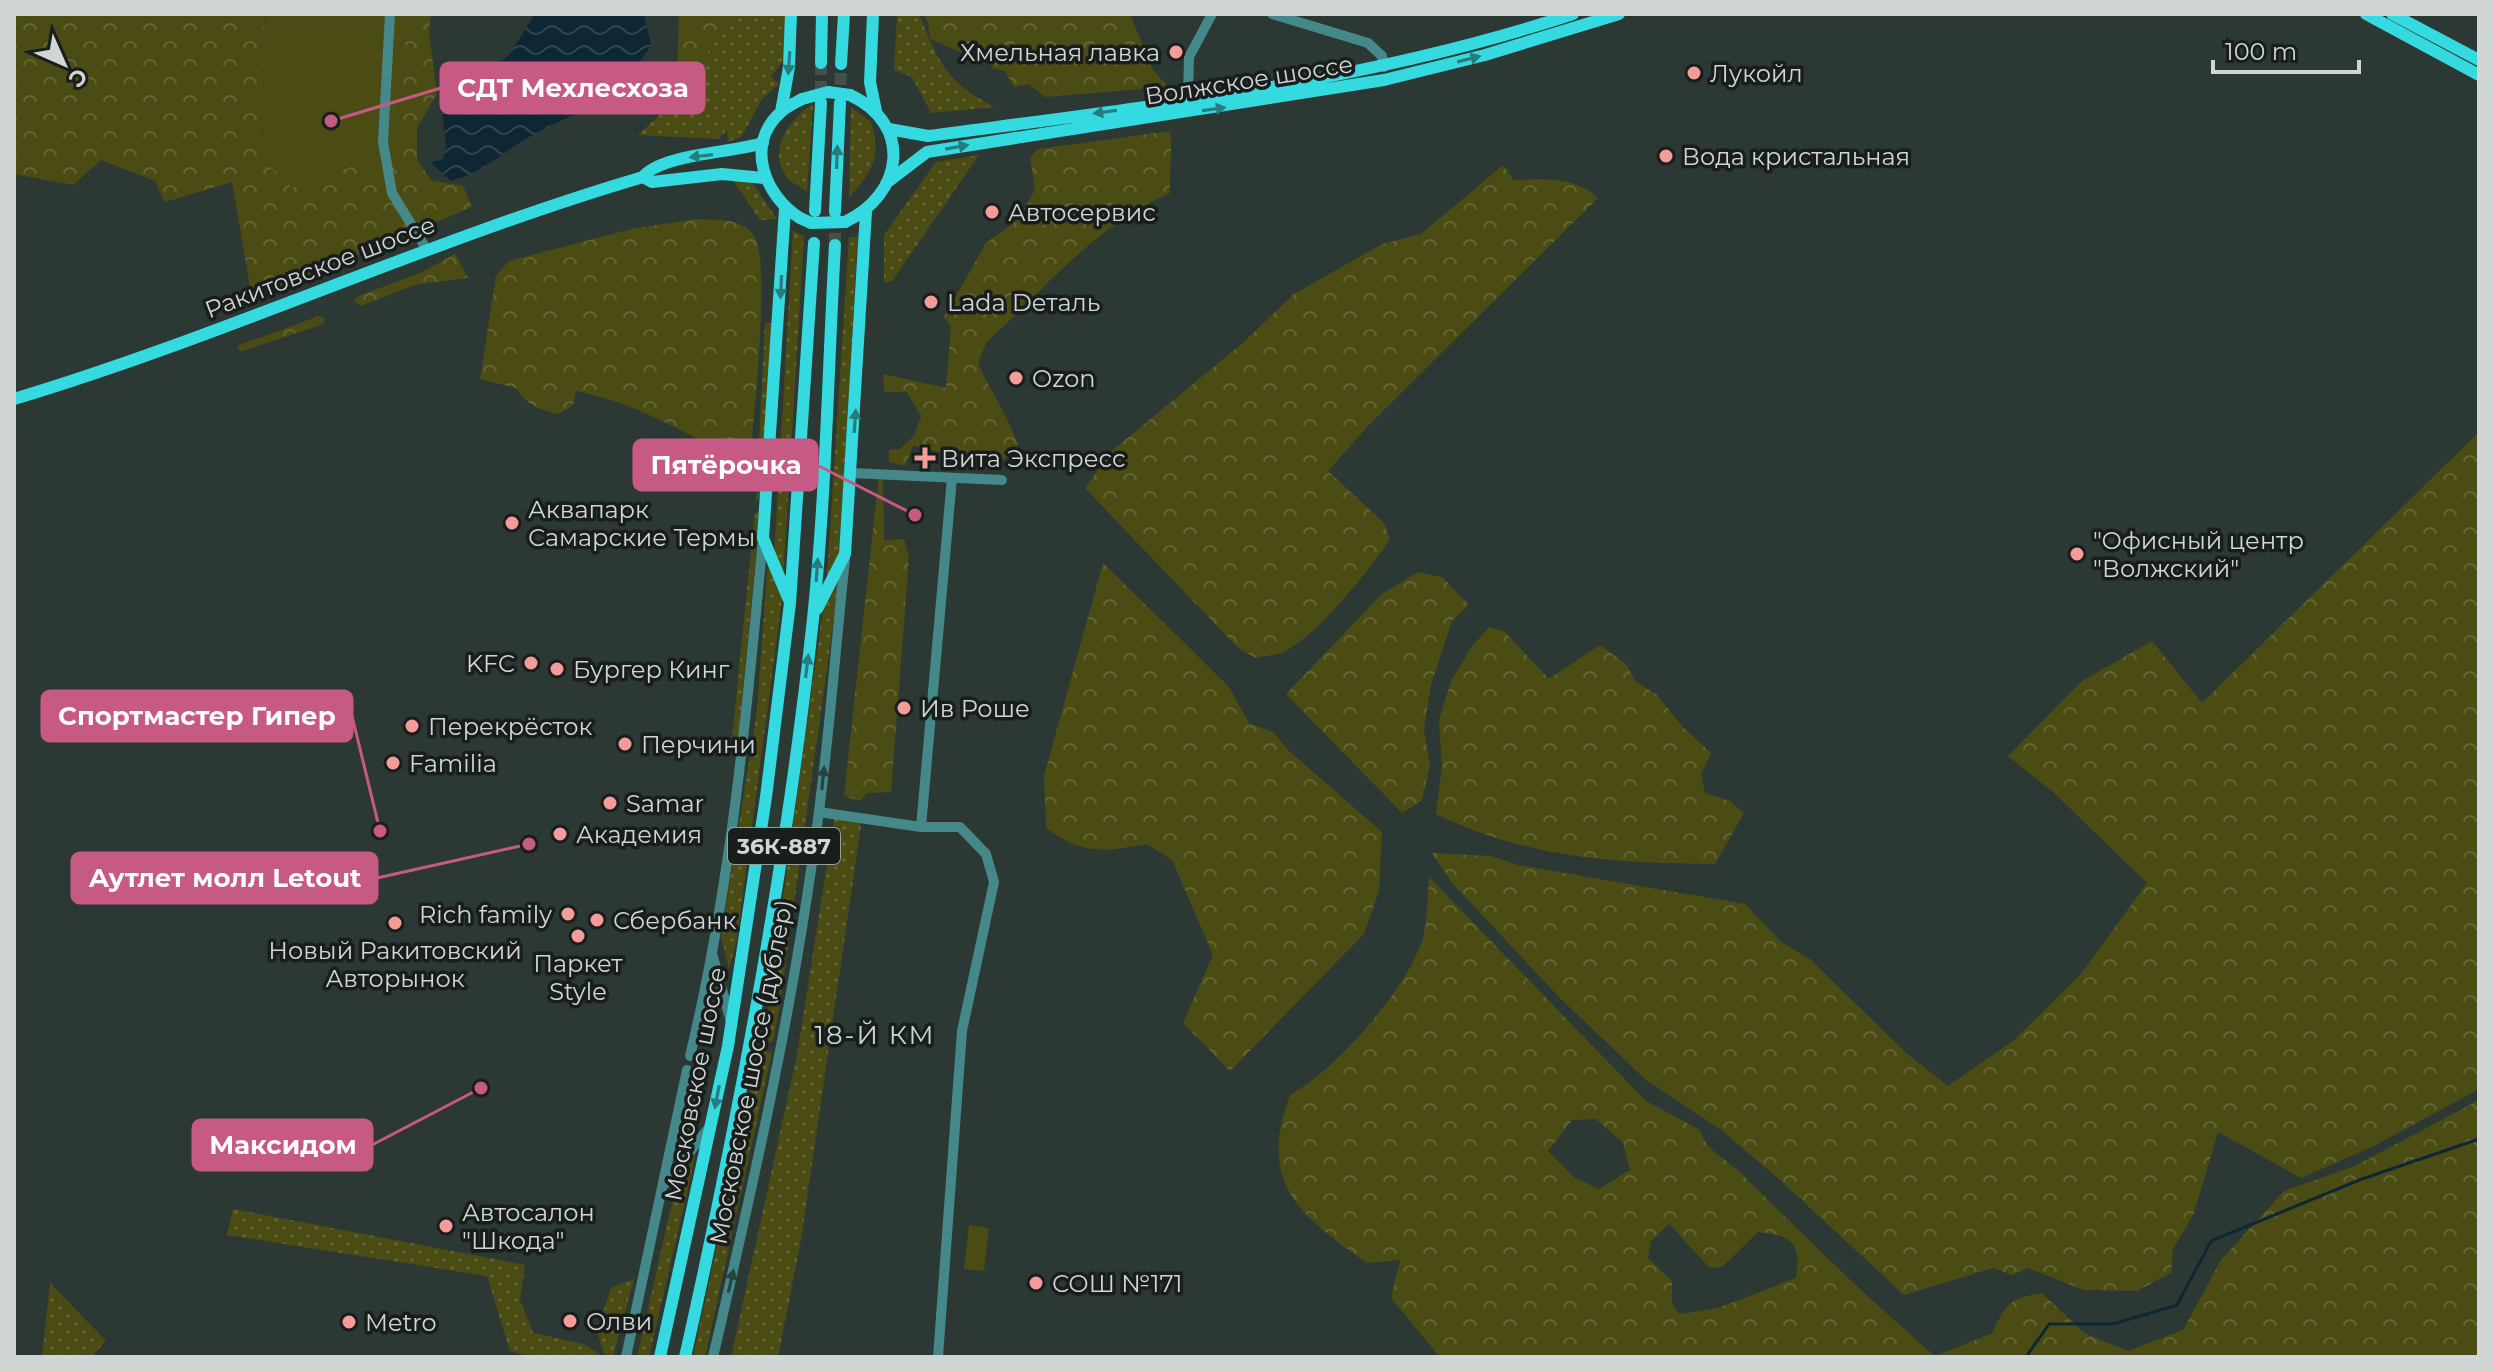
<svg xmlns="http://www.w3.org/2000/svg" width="2493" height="1371" font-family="Montserrat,sans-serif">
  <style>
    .grass { fill: url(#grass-dots) }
    .forest { fill: url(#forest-crowns); fill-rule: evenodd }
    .garden { fill: #4b4c14 }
    .water { fill: url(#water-waves) }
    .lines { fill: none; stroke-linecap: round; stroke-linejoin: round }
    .stream { stroke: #0e2732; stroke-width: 3 }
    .major-tunnel { stroke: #44504b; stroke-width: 12; stroke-dasharray: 12 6; stroke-linecap: butt }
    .minor { stroke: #45888a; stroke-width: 10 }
    .major { stroke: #34dae0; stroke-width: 12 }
    .major-bridge { stroke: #34dae0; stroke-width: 12 }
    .oneway { fill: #267c7e }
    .oneway2 { fill: #284342 }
    .poi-dot { fill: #f59b99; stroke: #191e1c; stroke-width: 3 }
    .labels { text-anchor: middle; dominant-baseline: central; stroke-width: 7; stroke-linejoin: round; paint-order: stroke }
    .shield { fill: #191e1c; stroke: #989f9c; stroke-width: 2 }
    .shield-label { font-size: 22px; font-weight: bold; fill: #cfd6d3 }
    .poi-label { font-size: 24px; fill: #cfd6d3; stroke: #191e1c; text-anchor: start }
    .street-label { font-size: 24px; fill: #cfd6d3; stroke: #191e1c }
    .neighbourhood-label { font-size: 26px; letter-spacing: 2px; fill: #c9d7d1; stroke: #191e1c }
    .leader { fill: none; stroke: #c75a85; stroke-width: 3 }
    .callout-dot { fill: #c75a85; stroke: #191e1c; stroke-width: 3 }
    .callout { fill: #c75a85; stroke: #c75a85; stroke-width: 3 }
    .callout-label { font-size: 26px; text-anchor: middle; font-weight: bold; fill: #fff }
  </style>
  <defs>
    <pattern id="grass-dots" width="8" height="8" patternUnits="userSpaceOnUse" patternTransform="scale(2)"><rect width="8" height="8" fill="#4b4c14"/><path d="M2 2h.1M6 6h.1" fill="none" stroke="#646535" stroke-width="1.8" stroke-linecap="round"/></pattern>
    <pattern id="forest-crowns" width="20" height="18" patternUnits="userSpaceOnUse" patternTransform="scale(2)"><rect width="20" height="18" fill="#4b4c14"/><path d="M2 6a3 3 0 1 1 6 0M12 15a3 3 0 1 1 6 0" fill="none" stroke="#646535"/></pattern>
    <pattern id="water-waves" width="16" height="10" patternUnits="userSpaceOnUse" patternTransform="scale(2)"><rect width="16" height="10" fill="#0e2732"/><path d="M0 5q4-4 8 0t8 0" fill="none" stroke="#30464f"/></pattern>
  </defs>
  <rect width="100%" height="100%" fill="#2c3833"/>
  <path class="grass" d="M728 14H791L790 51 771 77 779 84 762 99 742 136 728 142 727 130 719 139 638 135 689 88Z
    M897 14H919C938 62 948 84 995 107L931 113 912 77 894 70Z
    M813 104 807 192C801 187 790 182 786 176 767 148 791 118 813 104Z
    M851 107 871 122C882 156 872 173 849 197Z
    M979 155 892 281 884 283V235L936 162Z
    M746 174 777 219 760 220 731 177Z
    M793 231 804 236 783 579 774 558Z
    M849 237H858L839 553 827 577Z
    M765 323H773L760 497 756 500Z
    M760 512 737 750 731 749 754 521 755 513Z
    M768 559 782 600 737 939 729 969 721 937 757 711Z
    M841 569 779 1010 773 1042 763 1041 823 608Z
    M835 814 862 818 801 1240 778 1357H731L797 1055Z
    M759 1050 772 1052 705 1357H693Z
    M694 1073 706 1081 698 1123 676 1156Z
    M696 1154 649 1357H637L675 1190 673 1183Z
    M233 1209 525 1265 520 1300 533 1333 584 1344 604 1357H535L510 1351 487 1276 227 1235Z
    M634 1279 613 1357H605L597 1331 611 1288Z
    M50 1283 106 1341 91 1357H42Z"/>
  <path class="forest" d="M14 14H265L262 159 358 162 396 151 407 14H431L429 33 437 94 417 128V160L431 180 463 186 472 207 252 299 232 182 165 202 155 181 101 160 73 185 14 174Z
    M679 14H728L689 88 677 69Z
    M923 14H1130L1153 70 1168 87 1045 97 1029 84 1014 87 1005 71 992 68 984 48 972 57 930 39 928 22Z
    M1170 131C1173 153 1169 171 1170 193 1098 223 1042 291 986 343L978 363C991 393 1010 418 1019 449L986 470 932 450 913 446 905 466 889 462V450L900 449 914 436 921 416 907 392H884L883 374 946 388 951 326 944 317 986 243 1016 221 1035 190 1030 158 1038 149Z
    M1503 165 1514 180C1546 179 1574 176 1598 198L1368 426 1328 471 1384 523 1390 539C1371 568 1313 641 1281 653 1273 656 1264 656 1256 658L1238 648 1085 488 1113 450 1245 341 1294 294 1382 244 1421 234Z
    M695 219C714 220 739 217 753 234 772 257 753 417 751 455L743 461C688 436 637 402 576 391L573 405 559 414C540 410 527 405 516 388L480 379 496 276 509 261 632 229Z
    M455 254 468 278 415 285 361 306 354 301 359 296 422 272Z
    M319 316 325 318 324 324 240 352 237 346Z
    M2479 432V1089L2376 1145 2301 1178 2218 1132 2194 1213 2173 1249 2171 1273 2137 1291 2084 1290 2028 1268 2012 1275 1993 1268 1904 1295 1780 1180 1721 1130 1646 1080 1559 997 1452 883 1432 853 1491 856 1518 865 1745 904 1781 942 1810 959 1906 1053 1948 1086 2013 1041 2081 974 2147 883 2053 792 2008 756 2082 681 2152 641 2202 703Z
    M879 474 883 475 884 540 904 539 909 557 891 792 867 793 860 801 844 796Z
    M1103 563 1229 687 1249 723 1273 732 1289 751 1382 832 1379 891 1364 934 1230 1071 1183 1023 1213 955 1172 860 1147 844C1104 852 1083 855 1046 828L1044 776Z
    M1418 572 1442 577 1469 605 1452 621 1431 685 1424 729 1430 766 1422 800 1402 813 1286 694 1382 594Z
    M1489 627 1504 631 1549 679 1600 645 1626 664 1636 682 1656 694 1683 727 1711 753 1701 775 1705 793 1730 801 1744 813 1715 864C1620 864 1522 857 1436 814L1442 766 1439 720 1451 681 1471 648Z
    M1429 877 1646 1101 1700 1130C1705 1150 1726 1159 1741 1173 1804 1236 1867 1298 1935 1356L1993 1333C2005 1303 2011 1298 2042 1293L2084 1333 2128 1351 2183 1330 2221 1260 2284 1191 2355 1166 2479 1100V1357H1440L1391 1298 1400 1260 1367 1263C1299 1215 1257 1184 1290 1095 1336 1070 1407 989 1423 938 1428 920 1427 896 1429 877ZM1596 1119 1623 1143 1630 1170 1599 1189 1575 1178 1548 1151 1572 1120ZM1669 1224 1710 1268 1722 1267 1758 1232C1792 1236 1802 1242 1796 1278L1718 1308 1679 1314 1672 1303V1281L1648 1258 1651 1241Z"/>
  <path class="garden" d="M265 14H407L396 151 292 188 262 159Z
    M969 1225 989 1228 984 1271 964 1269Z"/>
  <path class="water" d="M535 14H644L651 46 616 93 525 139 475 173 451 181 430 162 443 160 446 145 442 110 457 93 509 55Z"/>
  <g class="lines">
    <path class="stream" d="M2026 1357 2049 1324H2113L2177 1305 2211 1241 2362 1179 2479 1139"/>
    <path class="major-tunnel" d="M821 63V103
      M840 103 841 64
      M835 245V212"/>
    <path class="minor" d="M390 14 383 142 392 193 427 250
      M1272 14 1368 43 1382 56 1384 67
      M1188 98 1189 57 1212 14
      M851 473 1002 480
      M819 812 921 827H960L986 854 994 882 962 1031 938 1357
      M921 827 952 478
      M713 957 731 1022
      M690 1056C731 886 747 712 763 538
      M666 1183 710 1126
      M626 1357 687 1070
      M713 1357C755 1177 796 995 819 811 830 728 836 643 845 559"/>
    <path class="major" d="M873 14 870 82 876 111
      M2366 14 2479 75
      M2392 14 2479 60
      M821 63 822 14
      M841 64 844 14
      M781 112 789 67 791 14
      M889 129 928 136C1145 107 1365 83 1573 14
      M643 177 652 182 722 174 764 178
      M889 181 927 152 1384 80 1485 55 1619 14
      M785 209 763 538 789 600
      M815 211 821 103
      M835 212 840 103
      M800 218C765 196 744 145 781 112 786 107 795 103 802 99
      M845 222C903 195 914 125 850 95
      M14 399C227 335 429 240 643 177 661 154 732 153 763 143
      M817 609 845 554 866 212
      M660 1357 728 1046 766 797 790 603 814 243
      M685 1357C740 1113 786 868 813 619 826 495 828 369 835 245"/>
    <path class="major-bridge" d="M802 99 828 92 850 95
      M800 218 811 223 845 222"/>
  </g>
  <defs><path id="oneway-solid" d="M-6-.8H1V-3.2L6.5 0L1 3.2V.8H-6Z" transform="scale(2)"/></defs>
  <g class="oneway">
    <use href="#oneway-solid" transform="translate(1469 59) rotate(-14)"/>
    <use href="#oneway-solid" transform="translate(789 63) rotate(94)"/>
    <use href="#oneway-solid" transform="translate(1214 109) rotate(-8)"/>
    <use href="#oneway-solid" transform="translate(1105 112) rotate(172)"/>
    <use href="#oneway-solid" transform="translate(957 147) rotate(-10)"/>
    <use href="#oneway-solid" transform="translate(701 156) rotate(173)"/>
    <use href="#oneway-solid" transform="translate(837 157) rotate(-88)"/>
    <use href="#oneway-solid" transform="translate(781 287) rotate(93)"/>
    <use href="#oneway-solid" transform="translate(855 421) rotate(-86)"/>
    <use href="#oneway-solid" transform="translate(817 570) rotate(-86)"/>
    <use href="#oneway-solid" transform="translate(807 666) rotate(-83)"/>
    <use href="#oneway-solid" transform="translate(717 1097) rotate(101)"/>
  </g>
  <g class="oneway2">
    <use href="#oneway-solid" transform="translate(823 778) rotate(-84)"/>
    <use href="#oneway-solid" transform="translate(731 1281) rotate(-77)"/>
  </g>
  <g class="poi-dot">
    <circle cx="1176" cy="52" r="8"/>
    <circle cx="1694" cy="73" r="8"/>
    <circle cx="1666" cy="156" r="8"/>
    <circle cx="992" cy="212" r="8"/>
    <circle cx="931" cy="302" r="8"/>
    <circle cx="1016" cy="378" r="8"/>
    <path d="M921 446h8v8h8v8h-8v8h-8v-8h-8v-8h8z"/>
    <circle cx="512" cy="523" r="8"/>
    <circle cx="2077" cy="554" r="8"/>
    <circle cx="531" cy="663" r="8"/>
    <circle cx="557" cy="669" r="8"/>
    <circle cx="904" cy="708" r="8"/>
    <circle cx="412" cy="726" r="8"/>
    <circle cx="625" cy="744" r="8"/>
    <circle cx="393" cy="763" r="8"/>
    <circle cx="610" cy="803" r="8"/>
    <circle cx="560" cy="834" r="8"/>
    <circle cx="568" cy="914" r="8"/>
    <circle cx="597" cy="920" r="8"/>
    <circle cx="395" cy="923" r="8"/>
    <circle cx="578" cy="936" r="8"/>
    <circle cx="446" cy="1226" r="8"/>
    <circle cx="1036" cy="1283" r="8"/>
    <circle cx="570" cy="1321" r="8"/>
    <circle cx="349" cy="1322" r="8"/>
  </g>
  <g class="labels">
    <rect class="shield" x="728" y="828" width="112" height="36" rx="6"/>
    <g class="shield-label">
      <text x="784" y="846">36К-887</text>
    </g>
    <g class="poi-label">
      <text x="1160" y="52" text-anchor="end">Хмельная лавка</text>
      <text x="1710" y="73">Лукойл</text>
      <text x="1682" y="156">Вода кристальная</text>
      <text x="1008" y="212">Автосервис</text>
      <text x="947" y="302">Lada Dеталь</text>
      <text x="1032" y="378">Ozon</text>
      <text x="941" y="458">Вита Экспресс</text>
      <text x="528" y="509">Аквапарк<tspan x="528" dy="28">Самарские Термы</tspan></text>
      <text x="2093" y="540">"Офисный центр<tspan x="2093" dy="28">"Волжский"</tspan></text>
      <text x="515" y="663" text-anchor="end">KFC</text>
      <text x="573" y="669">Бургер Кинг</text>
      <text x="920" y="708">Ив Роше</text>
      <text x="428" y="726">Перекрёсток</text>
      <text x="641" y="744">Перчини</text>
      <text x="409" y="763">Familia</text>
      <text x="626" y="803">Samar</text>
      <text x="576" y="834">Академия</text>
      <text x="552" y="914" text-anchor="end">Rich family</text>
      <text x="613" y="920">Сбербанк</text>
      <text x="395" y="950" text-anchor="middle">Новый Ракитовский<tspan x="395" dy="28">Авторынок</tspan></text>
      <text x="578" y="963" text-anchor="middle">Паркет<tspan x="578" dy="28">Style</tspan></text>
      <text x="462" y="1212">Автосалон<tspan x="462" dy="28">"Шкода"</tspan></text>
      <text x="1052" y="1283">СОШ №171</text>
      <text x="586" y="1321">Олви</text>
      <text x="365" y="1322">Metro</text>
    </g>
    <g class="street-label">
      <text transform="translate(1249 80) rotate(-9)">Волжское шоссе</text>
      <text transform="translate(320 267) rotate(-21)">Ракитовское шоссе</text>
      <text transform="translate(751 1072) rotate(-79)">Московское шоссе (дублер)</text>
      <text transform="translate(695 1084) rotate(-79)">Московское шоссе</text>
    </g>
    <g class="neighbourhood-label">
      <text x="875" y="1035">18-Й КМ</text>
    </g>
  </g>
  <path class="leader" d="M331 121L441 88M915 515L817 465M380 831L352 716M529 844L377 878M481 1088L372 1145"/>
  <g class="callout-dot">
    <circle cx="331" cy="121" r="8"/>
    <circle cx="915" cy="515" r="8"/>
    <circle cx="380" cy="831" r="8"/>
    <circle cx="529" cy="844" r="8"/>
    <circle cx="481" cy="1088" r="8"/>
  </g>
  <g class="callout">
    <rect x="441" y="63" width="263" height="50" rx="8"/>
    <rect x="634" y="440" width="183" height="50" rx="8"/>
    <rect x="42" y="691" width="310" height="50" rx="8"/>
    <rect x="72" y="853" width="305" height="50" rx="8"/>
    <rect x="193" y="1120" width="179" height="50" rx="8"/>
  </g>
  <g class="callout-label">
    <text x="573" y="97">СДТ Мехлесхоза</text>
    <text x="726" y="474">Пятёрочка</text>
    <text x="197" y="725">Спортмастер Гипер</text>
    <text x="225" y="887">Аутлет молл Letout</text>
    <text x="283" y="1154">Максидом</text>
  </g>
  <rect width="2493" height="1371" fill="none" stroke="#cfd6d3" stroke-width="32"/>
  <g transform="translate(64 64) rotate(135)" stroke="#191e1c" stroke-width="6" paint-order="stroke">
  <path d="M0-6L14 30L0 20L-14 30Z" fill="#cfd6d3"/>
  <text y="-12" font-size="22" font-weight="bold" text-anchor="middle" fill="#cfd6d3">С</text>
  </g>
  <path d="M2213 60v12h146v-12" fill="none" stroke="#cfd6d3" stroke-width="4"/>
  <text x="2225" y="60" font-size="24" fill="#cfd6d3" stroke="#191e1c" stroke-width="6" paint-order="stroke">100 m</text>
</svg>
